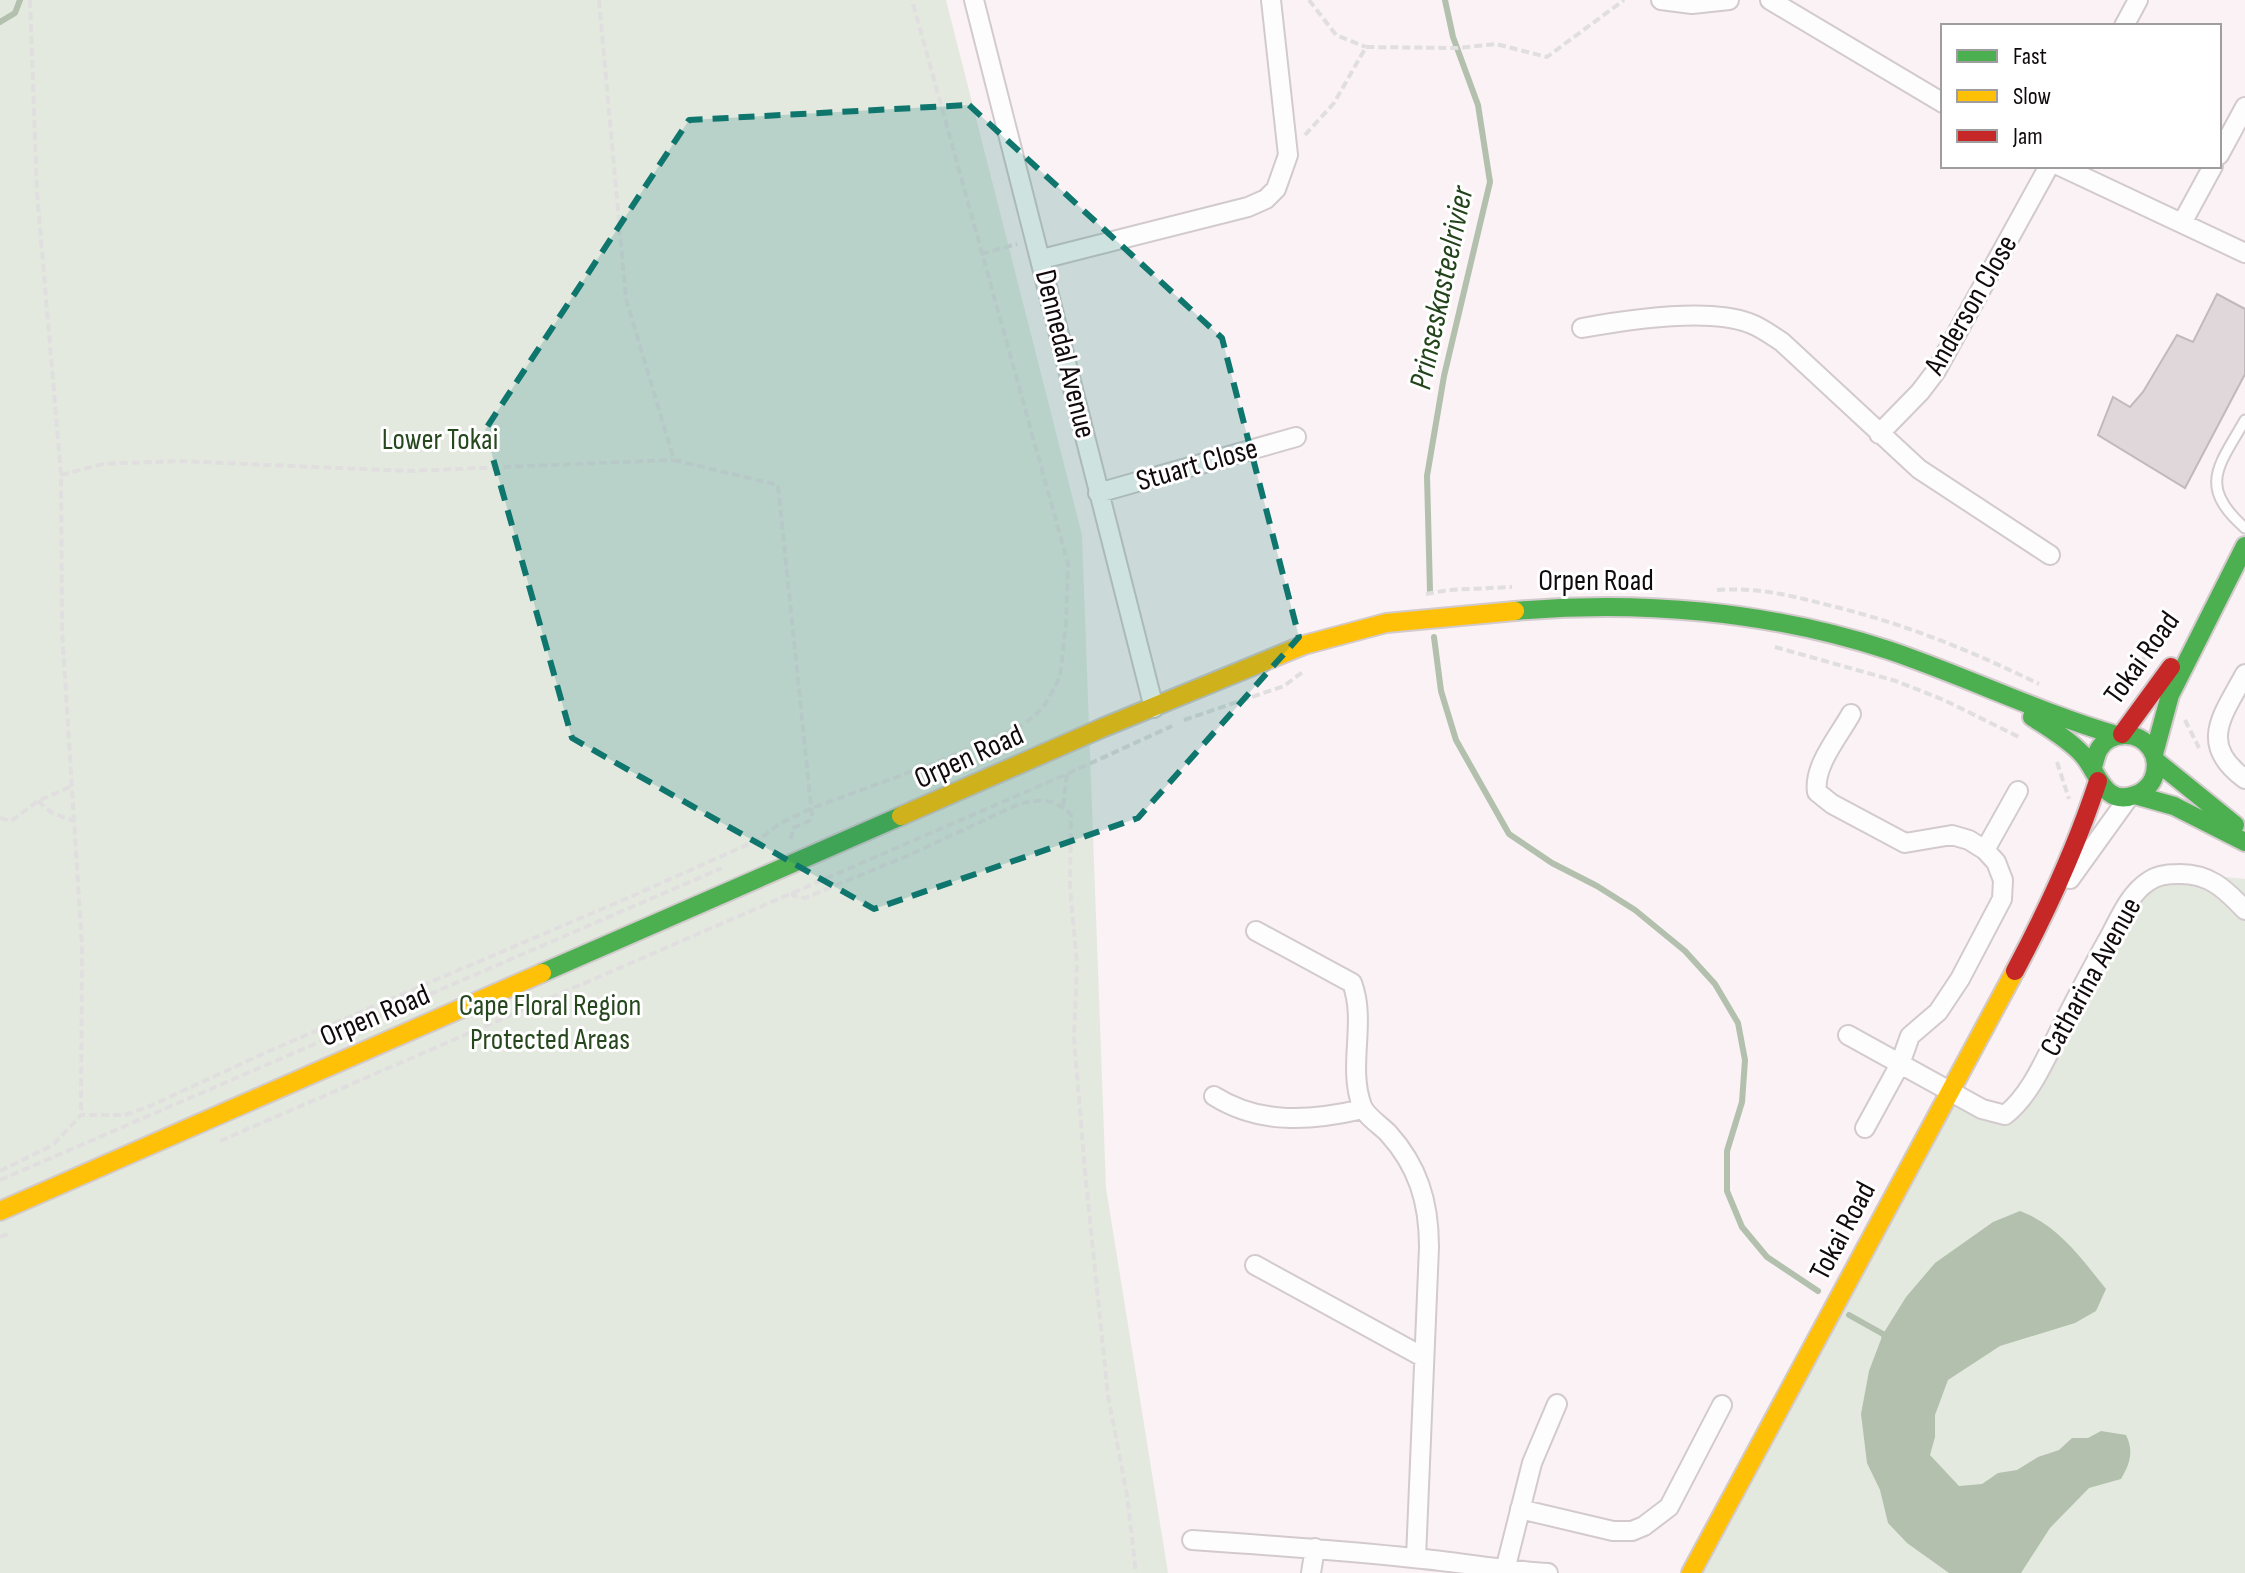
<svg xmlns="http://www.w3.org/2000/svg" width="2245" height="1573" font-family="'Sofia Sans Condensed',sans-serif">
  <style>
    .green { fill: #e4e9e0 }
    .water { fill: #b2c0ad }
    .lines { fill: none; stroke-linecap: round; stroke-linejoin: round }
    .stream { stroke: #b2c0ad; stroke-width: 6 }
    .building { fill: #e0d7da; stroke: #c1b9bb; stroke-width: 2 }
    .lane-casing { stroke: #d2cacc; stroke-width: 13 }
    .street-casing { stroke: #d2cacc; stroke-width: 22 }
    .fast-casing { stroke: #d2cacc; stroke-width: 22 }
    .slow-casing { stroke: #d2cacc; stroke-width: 22 }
    .jam-casing { stroke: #d2cacc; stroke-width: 22 }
    .path { stroke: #e0dede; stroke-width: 4; stroke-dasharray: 8 4; stroke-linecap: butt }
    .lane { stroke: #fefdfd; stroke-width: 9 }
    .street { stroke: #fefdfd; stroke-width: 18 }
    .fast { stroke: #4caf50; stroke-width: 18 }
    .slow { stroke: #ffc107; stroke-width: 18 }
    .jam { stroke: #c62828; stroke-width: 18 }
    .marked { fill: #0f766e; fill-opacity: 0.2; stroke: #0f766e; stroke-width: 6; stroke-dasharray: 16 10; stroke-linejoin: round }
    .labels { text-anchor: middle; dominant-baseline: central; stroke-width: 6; stroke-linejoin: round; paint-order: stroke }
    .street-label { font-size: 30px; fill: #110a0c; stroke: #fff }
    .park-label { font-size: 30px; fill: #27481f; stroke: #fff }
    .water-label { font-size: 32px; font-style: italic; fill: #23441b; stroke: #fff }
  </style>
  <rect width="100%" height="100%" fill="#faf2f4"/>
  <path class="green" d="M0 0H946L1082 535 1106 1188 1168 1573H0Z
    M2182 873 2245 879V1573H1690L1949 1092 2014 1108 2149 881Z"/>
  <path class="water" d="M2020 1211C2058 1225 2081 1258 2106 1289L2096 1311 2075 1323 2000 1346 1948 1380 1935 1415V1437L1930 1455 1959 1486 1982 1484 1998 1473 2017 1470 2038 1457 2059 1450 2072 1438H2088L2101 1431 2126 1435C2134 1451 2130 1464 2121 1479L2089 1488 2050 1528 2021 1573H1949L1907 1543 1888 1523 1880 1490 1867 1463 1861 1414 1869 1371 1883 1334 1906 1297 1935 1263 1993 1222Z"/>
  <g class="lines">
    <path class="stream" d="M0 22 15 13 20 0
      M1430 591 1427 476 1444 376 1490 182 1478 105 1453 37 1445 0
      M1434 637 1441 691 1456 740 1509 834 1552 863 1597 886 1635 910 1685 951 1715 984 1738 1023 1745 1060 1742 1102 1727 1151V1191L1742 1227 1767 1257 1818 1291
      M1849 1315 1883 1334 1885 1338"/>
  </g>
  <path class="building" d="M2217 294 2245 309V374L2185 488 2098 435 2113 397 2130 407 2143 392 2177 335 2193 342Z"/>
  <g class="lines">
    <g class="lane-casing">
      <path id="lane" d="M2245 420C2219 466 2197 486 2245 528"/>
    </g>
    <g class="street-casing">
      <path id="street" d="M974 0 1154 708
        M1661 0 1692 4 1729 0
        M1770 0 1943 103
        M2124 26 2138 0
        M2219 155 2245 107
        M2060 166 2245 253
        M2182 223 2213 166
        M1042 259 1248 207 1266 199 1276 189 1288 155 1271 0
        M1582 328C1626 320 1707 307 1749 323 1761 327 1771 335 1782 342L1919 469 2050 555
        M1879 434 1920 392 1936 371 2049 166
        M1098 493 1296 437
        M2245 674C2223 715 2197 744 2245 779
        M1851 714C1839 736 1813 766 1817 792L1832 804 1905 843 1952 835 1969 840 1985 850 1996 862 2003 880 2002 899 1960 979 1938 1012 1910 1036 1900 1064 1865 1128
        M1985 850 2018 791
        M2070 879 2129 797
        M1256 931 1352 983C1367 1022 1347 1066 1362 1106 1366 1116 1380 1125 1388 1133 1418 1166 1429 1202 1429 1247L1416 1558
        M1848 1035 1982 1109 2005 1115C2031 1095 2046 1057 2061 1028 2077 997 2093 966 2110 936 2120 917 2130 893 2149 881 2157 875 2168 874 2178 874 2209 873 2225 889 2245 910
        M1214 1096C1260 1125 1311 1121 1363 1109
        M1255 1265 1423 1357
        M1520 1509 1613 1531H1632L1644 1526 1669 1507 1722 1405
        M1192 1540C1266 1545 1340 1550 1413 1558 1458 1562 1502 1570 1548 1573
        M1505 1570 1532 1463 1557 1404
        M1311 1573 1315 1548"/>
    </g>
    <g class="fast-casing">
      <path id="fast" d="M1515 611C1639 600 1769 611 1888 650 1965 676 2038 712 2116 735
        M2032 717C2049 728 2068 739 2082 754 2098 771 2103 807 2135 795 2142 793 2150 786 2153 779 2157 770 2157 757 2151 749 2139 730 2110 731 2099 749 2096 754 2095 761 2093 767
        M2154 754 2170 695 2245 546
        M2156 761 2235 825
        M2135 795 2174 806 2245 842
        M542 973 901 816"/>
    </g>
    <g class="slow-casing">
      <path id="slow" d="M901 816 1102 728 1304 645 1386 623 1515 611
        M0 1211 542 973
        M1691 1573 2015 971"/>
    </g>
    <g class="jam-casing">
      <path id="jam" d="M2122 734 2171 667
        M2015 971C2048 909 2076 848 2098 781"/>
    </g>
    <path class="path" d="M30 0 37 192 61 475 62 631 82 946 81 1115
      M599 0 626 299 674 460 778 485 812 816 811 820 793 828 791 839
      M1309 0 1336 35 1366 47
      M1305 135 1334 103 1366 47 1457 48 1496 44 1547 57 1624 0
      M981 254 1017 244
      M61 475 103 464 179 461 407 471 673 460
      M1717 590C1758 587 1793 596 1832 606 1905 624 1972 651 2039 684
      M1426 594 1448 590 1512 587
      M1775 647 1896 681 1944 700 2021 738
      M2136 674 2160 627
      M1184 720 1284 686 1304 671
      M2185 720 2199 748
      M2057 762 2069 799
      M38 801 52 813 74 821
      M1063 806 1067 774
      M0 818 11 821 38 801 72 786
      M792 892 794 896 805 898 907 856 1019 804C1039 799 1056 798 1071 815L1070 889 1077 963 1074 1038 1085 1172 1108 1396 1127 1495 1136 1573
      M220 1141 1067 774 1172 726
      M0 1171 53 1145 81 1115H125L150 1106 269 1051 630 897 760 839 779 824 810 809 934 763 1023 725 1043 708 1060 677 1066 624 1068 564 912 0
      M0 1180 722 868
      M0 1237 10 1233"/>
    <use href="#lane" class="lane"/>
    <use href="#street" class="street"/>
    <use href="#fast" class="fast"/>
    <use href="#slow" class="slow"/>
    <use href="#jam" class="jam"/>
  </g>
  <path class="marked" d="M969 105 1222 338 1299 637 1138 818 874 909 572 738 485 430 689 120Z"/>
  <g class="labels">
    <g class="street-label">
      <text transform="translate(1971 305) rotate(-60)">Anderson Close</text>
      <text transform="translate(1065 354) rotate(76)">Dennedal Avenue</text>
      <text transform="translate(1197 465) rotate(-16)">Stuart Close</text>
      <text x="1596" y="581">Orpen Road</text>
      <text transform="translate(2142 658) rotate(-54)">Tokai Road</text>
      <text transform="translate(969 757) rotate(-24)">Orpen Road</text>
      <text transform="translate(2091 977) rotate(-61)">Catharina Avenue</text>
      <text transform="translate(375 1016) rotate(-23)">Orpen Road</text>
      <text transform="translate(1843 1231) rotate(-62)">Tokai Road</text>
    </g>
    <g class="park-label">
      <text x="440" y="440">Lower Tokai</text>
      <text x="550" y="1006">Cape Floral Region<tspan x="550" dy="34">Protected Areas</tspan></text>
    </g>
    <g class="water-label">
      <text transform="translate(1442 288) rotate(-78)">Prinseskasteelrivier</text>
    </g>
  </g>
  <rect x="1941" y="24" width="280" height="144" fill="#ffffff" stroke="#a09d9e" stroke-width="2"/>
  <rect x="1957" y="50" width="40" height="12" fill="#4caf50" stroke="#a09d9e" stroke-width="2"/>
  <text x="2013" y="64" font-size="24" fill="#110a0c">Fast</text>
  <rect x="1957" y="90" width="40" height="12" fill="#ffc107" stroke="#a09d9e" stroke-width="2"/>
  <text x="2013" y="104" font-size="24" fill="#110a0c">Slow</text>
  <rect x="1957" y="130" width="40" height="12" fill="#c62828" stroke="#a09d9e" stroke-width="2"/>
  <text x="2013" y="144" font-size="24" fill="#110a0c">Jam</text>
</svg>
